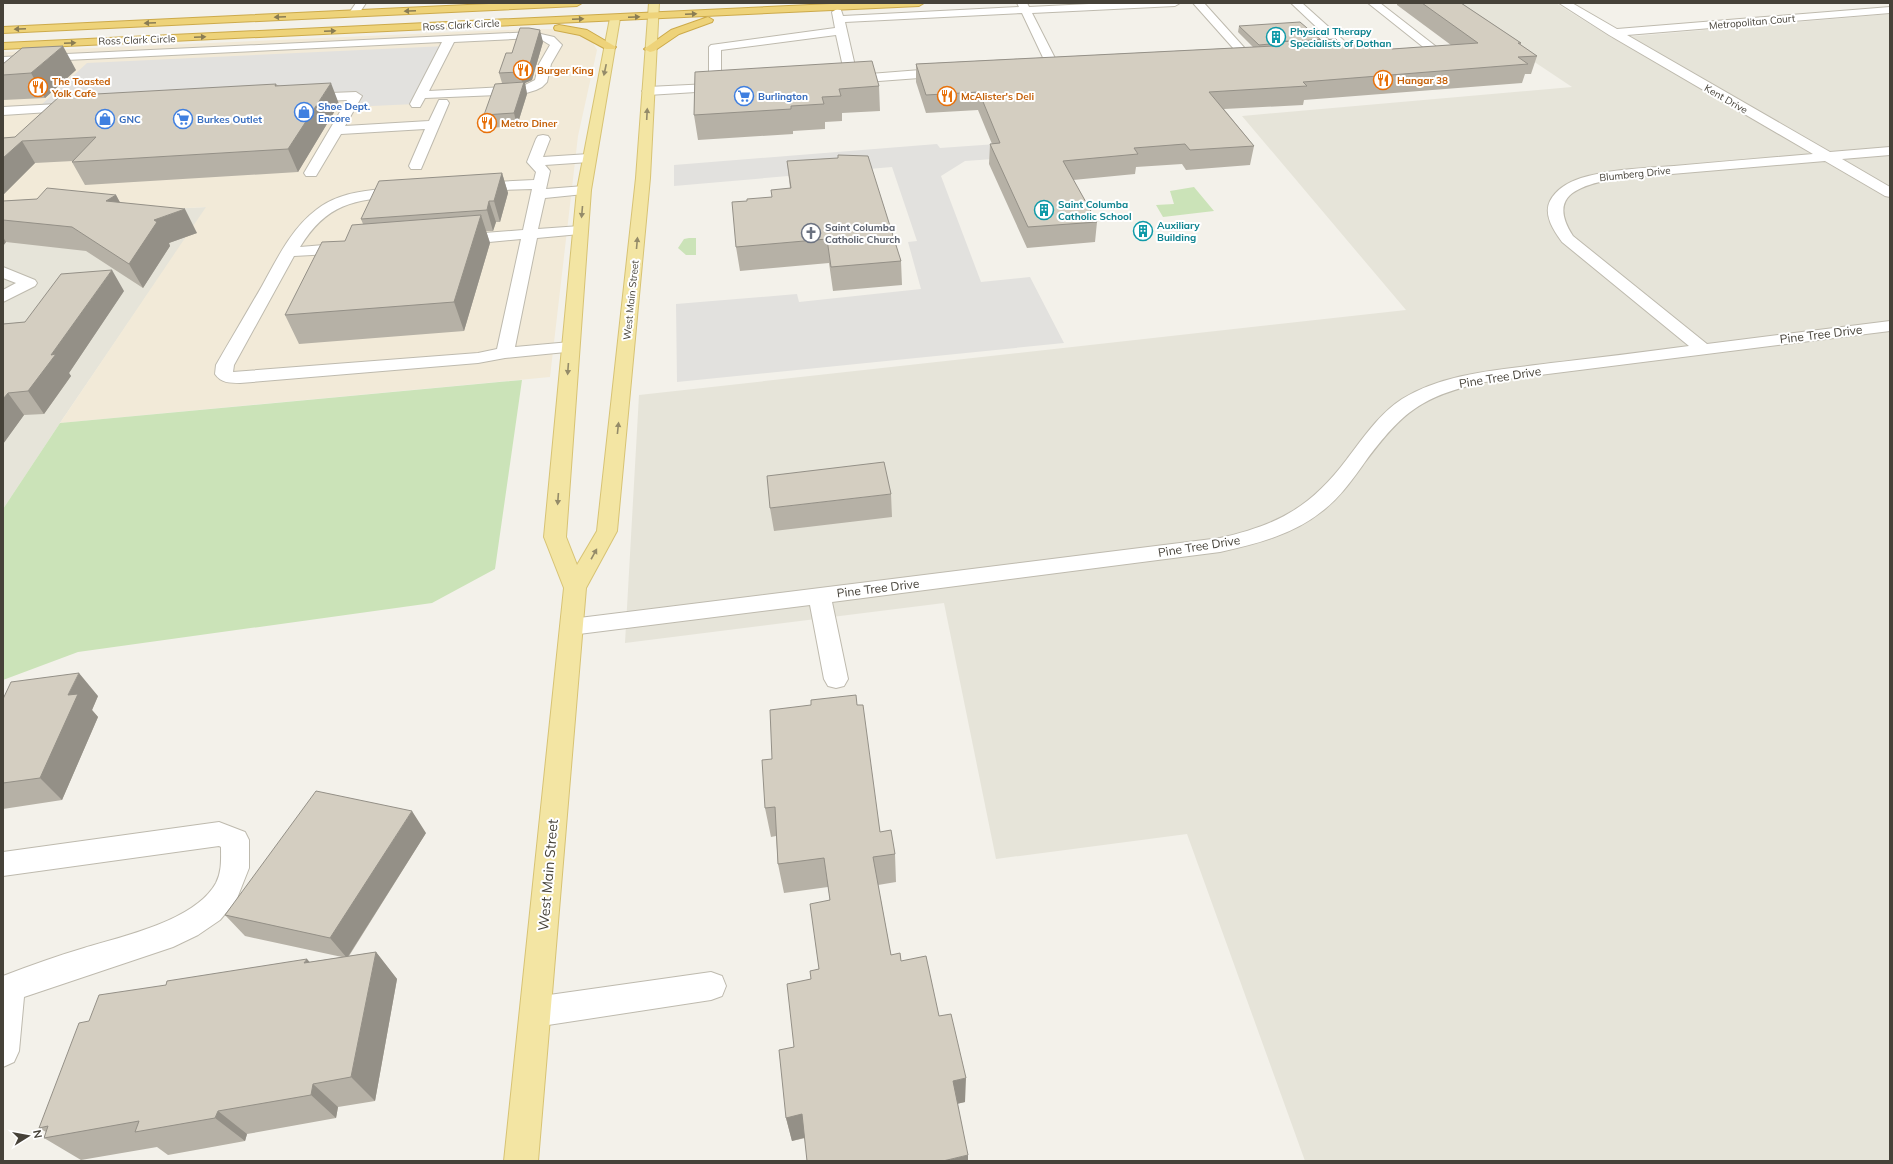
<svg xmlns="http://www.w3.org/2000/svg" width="1893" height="1164" font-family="Mulish,sans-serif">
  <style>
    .residential { fill: #e6e4d9 }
    .commercial { fill: #f2ead8 }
    .green { fill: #cbe3b8 }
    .parking { fill: #e2e1de }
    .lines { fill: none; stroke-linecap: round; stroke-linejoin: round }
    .minor-casing { stroke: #bebaae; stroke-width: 2 }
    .major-casing { stroke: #d7c374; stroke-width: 2 }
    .highway-casing { stroke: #ccaa4b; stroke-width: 2 }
    .minor { fill: #fff; fill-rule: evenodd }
    .major { fill: #f3e5a3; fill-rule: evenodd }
    .highway { fill: #eed37a; fill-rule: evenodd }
    .wall { fill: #b6b1a6 }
    .shaded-wall { fill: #949087 }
    .building { fill: #d4cec1; stroke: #949087 }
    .oneway { fill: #897c53 }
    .oneway2 { fill: #948b69 }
    .labels { text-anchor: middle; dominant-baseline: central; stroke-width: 4; stroke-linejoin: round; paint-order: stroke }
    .far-street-label { font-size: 10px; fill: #464239; stroke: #fff }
    .far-culture-label { font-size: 10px; font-weight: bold; fill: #0d838f; stroke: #fff; text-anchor: start }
    .far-food-label { font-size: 10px; font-weight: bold; fill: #c56008; stroke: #fff; text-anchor: start }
    .far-shop-label { font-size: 10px; font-weight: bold; fill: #366cbe; stroke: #fff; text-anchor: start }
    .far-worship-label { font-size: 10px; font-weight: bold; fill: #5b616d; stroke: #fff; text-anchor: start }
    .street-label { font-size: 12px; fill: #464239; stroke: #fff }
    .near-street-label { font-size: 14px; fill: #464239; stroke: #fff }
  </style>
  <rect width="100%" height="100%" fill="#f3f1ea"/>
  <path class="residential" d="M1446 3H1556L1612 38 1890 14V1161H1305L1187 834 996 859 944 603 625 643 639 395 1406 310 1242 116 1572 87Z
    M207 207 60 423 3 509V214H77Z"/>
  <path class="commercial" d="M530 29H553L581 35 593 43 597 50 578 136 550 377 60 423 206 207 77 214H3V52Z"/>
  <path class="green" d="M1194 187 1214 211 1163 217 1156 205 1174 204 1170 191Z
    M689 238H696V255H686L678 248 684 239Z
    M522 380 495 569 432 603 78 652 3 680V509L60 423Z"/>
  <path class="parking" d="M446 46 416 104 349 107 356 96 40 106 87 63Z
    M1084 138 1092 152 965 161 941 176 981 282 1030 277 1064 343 677 382 676 304 797 294 799 302 921 289 908 242 917 241 892 167 674 186V165L937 144 940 148Z"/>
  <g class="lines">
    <g class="minor-casing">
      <path id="minor" d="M356 3H366L358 15H350L349 13Z
        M1017 3H1027L1029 7 1109 3H1180L1175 6 1032 13 1059 66 1053 70 1047 66 1022 13 845 22 857 75 946 68 952 72 946 76 852 83 842 82 840 79 845 76 836 35 721 50V84H728L730 87 728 90 648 95 642 91 648 87 709 84V47L711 45 835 28 832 12 837 9 841 10 843 16 1019 7Z
        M1193 3H1204L1250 54 1252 56 1250 58H1242Z
        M1291 3H1302L1351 47H1360L1366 50 1360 53H1344Z
        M1368 3H1380L1443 52 1437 55 1413 56 1411 54 1413 52 1427 50Z
        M1559 3H1572L1617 29 1890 7V13L1627 35 1830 152 1890 147V155L1842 159 1890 187V197L1885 196 1825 161 1613 179C1578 186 1547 196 1573 236L1707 344 1890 321V331L1485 382C1422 396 1403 411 1365 462 1352 480 1339 499 1321 512 1292 535 1256 544 1220 552L832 602 848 679 844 686 836 688 828 686 824 679 810 605 571 635 563 633 560 627 563 621 571 619 1220 538C1278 525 1311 507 1347 459 1363 438 1380 413 1402 399 1446 372 1501 370 1551 363 1597 358 1643 352 1689 346L1562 242C1554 231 1543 215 1550 201 1556 189 1569 182 1581 178 1611 169 1643 168 1674 166 1720 162 1767 158 1813 154L1609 35Z
        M532 32 554 37 562 45 551 64 547 82 542 87 536 90 523 94 425 98 420 107H412L410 104 442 42 3 63V57ZM532 38 542 40 550 45 539 64 535 80 523 86 429 91 454 42Z
        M356 92 362 96 345 126 429 121 439 100H447L449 103 421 169H411L409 166 425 129 341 134 316 176H306L304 173 347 100 306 102 300 98 306 94Z
        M76 103 80 104 82 107 80 110 3 115V107Z
        M543 135 548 136 550 139 543 157 589 154 594 155 596 158 594 161 589 162 545 165 550 171 546 189 584 186 589 187 591 190 589 193 584 194 545 198 538 229 580 226 585 227 587 230 585 233 580 234 537 238 515 347 570 342 576 343 579 347 576 351 505 358 478 363 240 383C230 383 221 383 215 374L216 365C231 339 247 312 262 286 277 259 291 229 316 210 332 197 353 192 373 190 383 189 396 186 406 189L408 192 406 195 401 196C354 200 327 203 300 247L348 243 353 245 356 248 353 251 348 253 294 256 234 365 233 372 478 353 497 349 521 239 458 245 453 243 450 240 453 237 458 235 523 230 532 189 477 191 472 190 470 187 472 184 477 183 534 180 536 172 527 162 536 139 538 136Z
        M3 267 35 280 37 283 35 286 3 302V290L16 283 3 278Z
        M219 822 245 832 249 840V868L236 901 220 920 198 935 173 947 24 997 19 1051 14 1062 3 1067V976C29 966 57 956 84 948 123 936 195 921 216 883 222 871 221 860 221 847L219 846 3 876V852Z
        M711 972 722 976 726 986 722 996 711 1000 535 1027 524 1023 520 1012 524 1001 535 997Z"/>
    </g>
    <g class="major-casing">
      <path id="major" d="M649 3H659L650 178 617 531 586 588 538 1161H504L564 588 544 537 577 190 610 18 615 15 620 18 591 190 566 537 577 565 597 531 636 178Z"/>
    </g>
    <g class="highway-casing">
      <path id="highway" d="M510 3H582L577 6 3 33V27Z
        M852 3H924L919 6 3 49V43Z
        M708 17 713 20 712 22 679 34 654 51 650 52 644 49 671 30Z
        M559 25 587 30 616 47 614 49H606L580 35 555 30 554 28 555 26Z"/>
    </g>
    <use href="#minor" class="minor"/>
    <use href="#major" class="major"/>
    <use href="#highway" class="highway"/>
  </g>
  <path class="wall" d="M1397 3H1461L1521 43 1520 45 1537 56 1531 74H1525L1522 83 1304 100 1303 105 1224 109 1254 146 1250 165 1186 170 1182 164 1136 167 1135 174 1073 180 1097 222 1095 242 1027 248 989 164 990 144H992L978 110 926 113 916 82V64L1253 47 1238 32 1239 26 1340 43 1392 49 1451 45 1397 5Z
    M543 42 532 80 525 83 527 94 517 126 488 128 484 115 502 83 499 73 512 53Z
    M3 64 76 70 45 98 3 100Z
    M695 72 879 86 880 111 842 113V121L825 122V129L793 131V134L698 140 694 115Z
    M276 84 277 85 339 104 298 172 85 185 72 162 73 161 35 163 3 195V138L15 137Z
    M787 161 901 261 902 285 833 291 829 263 740 271 736 247 747 201 772 197 790 188Z
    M502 173 508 193 500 222H496L493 231H486L490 243 464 331 299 344 285 315 345 241 363 224 361 219Z
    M116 195 120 203 197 233 169 243 170 246 143 288 86 251 6 242 3 246V201Z
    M124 291 69 373 71 376 44 414 24 415 3 444V324L25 322Z
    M891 494 892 517 774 531 770 508Z
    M98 696 92 710 98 717 62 800 3 809V699Z
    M857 705 880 832 895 854 896 882 878 885 891 955 901 961 939 1016 965 1102 792 1141 786 1118 794 1047 811 979 819 969 830 900 828 887 784 893 778 864 776 836 771 837 765 808 772 759Z
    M426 833 349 956 376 952 397 979 375 1101 338 1107 336 1118 247 1134 245 1141 168 1155 157 1147 81 1160 44 1138 46 1132 39 1128 89 1021 310 962 342 957 245 936 225 915Z"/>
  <path class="shaded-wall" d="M540 30 543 42 532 80 525 83 527 94 517 126 514 113 523 85 519 72Z
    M63 46 76 70 45 98 31 73Z
    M331 83 339 104 298 172 288 149Z
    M22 141 35 163 3 195V158Z
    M502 173 508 193 500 222 494 201Z
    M116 195 129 219 106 201Z
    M489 201 496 222 493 231 487 210Z
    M185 209 197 233 169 243 170 246 143 288 129 264 154 220Z
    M481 215 490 243 464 331 454 302Z
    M3 237 6 242 3 246Z
    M112 270 124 291 69 373 71 376 44 414 28 391 51 355Z
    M8 393 24 415 3 444V399Z
    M79 673 98 696 92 710 98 717 62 800 40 778 68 695Z
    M412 811 426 833 347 958 330 938Z
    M376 952 397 979 375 1101 351 1077Z
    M307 959 330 985 304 963Z
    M966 1078 965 1102 952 1105 953 1081Z
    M313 1084 338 1107 336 1118 311 1095Z
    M218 1111 247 1134 245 1141 215 1118Z
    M802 1114 807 1137 792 1141 786 1118Z
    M968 1155V1161H943Z"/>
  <path class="building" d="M1422 3H1461L1521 43H1518L1537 56 1518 57 1528 64 1303 82 1307 86 1209 92 1254 146 1190 150 1185 144 1134 148 1138 154 1063 161 1097 222 1028 227 990 144 1000 143 979 92 926 95 916 64 1274 46 1270 42 1336 39 1340 43 1372 41 1374 43 1384 42 1392 49 1478 43Z
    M1300 22 1321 40 1270 42V44L1259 45 1239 26Z
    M520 28H529L540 30 529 67 519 72 499 73 506 53H512Z
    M63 46 31 73 3 75V64L22 48Z
    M872 61 879 86 839 89 841 96 822 97 824 104 791 106V109L694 115 695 72Z
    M524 82 514 113 484 115 495 84Z
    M331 83 288 149 72 162 96 137 22 141 3 158V138L15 137 60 96 276 84 275 86Z
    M838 155 868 156 901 261 831 267 827 239 736 247 732 202 747 201V199L772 197 771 190 791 188 787 161 838 158Z
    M502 173 494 201H489L487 210 361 219 379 181Z
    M47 188 116 195 106 201 185 209 154 220 157 222 129 264 72 227 3 220V201L37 199Z
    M481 215 454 302 285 315 322 242 345 241 352 225Z
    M112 270 51 355 56 354 28 391 8 393 3 399V324L25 322 61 274Z
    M884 462 891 494 770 508 767 476Z
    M79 673 68 695 78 694 40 778 3 783V699L11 682Z
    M856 695 857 705H863L880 832 891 830 895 854 873 857 891 955 900 953 901 961 926 956 939 1016 951 1014 966 1078 953 1081 968 1155 943 1161H807L802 1114 786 1118 779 1050 794 1047 787 984 811 979 810 971 819 969 810 904 830 900 824 858 778 864 775 807 765 808 762 760 772 759 770 710 811 705V700Z
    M316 791 412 811 330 938 225 915Z
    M376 952 351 1077 313 1084 311 1095 218 1111 215 1118 135 1132 139 1121 44 1138 48 1126 39 1128 79 1023 89 1021 99 995 166 985 167 981 307 959 304 963Z"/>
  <defs><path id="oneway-solid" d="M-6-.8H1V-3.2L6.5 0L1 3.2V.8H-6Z"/></defs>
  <g class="oneway">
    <use href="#oneway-solid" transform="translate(410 11) rotate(177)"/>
    <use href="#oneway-solid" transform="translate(691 14) rotate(-3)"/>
    <use href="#oneway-solid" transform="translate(280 17) rotate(177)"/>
    <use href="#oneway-solid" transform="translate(634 17) rotate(-3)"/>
    <use href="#oneway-solid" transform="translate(578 19) rotate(-3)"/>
    <use href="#oneway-solid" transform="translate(150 23) rotate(177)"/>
    <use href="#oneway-solid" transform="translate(20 29) rotate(177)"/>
    <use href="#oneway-solid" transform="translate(330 31) rotate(-3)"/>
    <use href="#oneway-solid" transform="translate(200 37) rotate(-2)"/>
    <use href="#oneway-solid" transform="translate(70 43) rotate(-2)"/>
  </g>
  <g class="oneway2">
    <use href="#oneway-solid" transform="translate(605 70) rotate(102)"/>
    <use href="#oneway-solid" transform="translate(647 114) rotate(-87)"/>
    <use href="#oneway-solid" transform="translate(582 212) rotate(95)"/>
    <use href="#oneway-solid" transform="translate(637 243) rotate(-85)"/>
    <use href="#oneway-solid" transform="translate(568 369) rotate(94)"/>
    <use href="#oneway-solid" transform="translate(618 428) rotate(-84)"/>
    <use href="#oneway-solid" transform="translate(558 499) rotate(94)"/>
    <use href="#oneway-solid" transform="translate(594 554) rotate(-61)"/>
  </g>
  <defs>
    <g id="building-ring" transform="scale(1)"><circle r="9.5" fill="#fff" stroke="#0f9aa8" stroke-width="1.5"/><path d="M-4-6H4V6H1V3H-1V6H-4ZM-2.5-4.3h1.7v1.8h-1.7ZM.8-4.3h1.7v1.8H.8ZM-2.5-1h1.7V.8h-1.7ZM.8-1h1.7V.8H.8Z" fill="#0f9aa8"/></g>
    <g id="restaurant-ring" transform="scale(1)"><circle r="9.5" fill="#fff" stroke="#e8710a" stroke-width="1.5"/><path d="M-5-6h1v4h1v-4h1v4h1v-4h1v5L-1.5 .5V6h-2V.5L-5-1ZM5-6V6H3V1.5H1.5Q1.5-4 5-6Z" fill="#e8710a"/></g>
    <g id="supermarket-ring" transform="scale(1)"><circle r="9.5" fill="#fff" stroke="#3f7fe0" stroke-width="1.5"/><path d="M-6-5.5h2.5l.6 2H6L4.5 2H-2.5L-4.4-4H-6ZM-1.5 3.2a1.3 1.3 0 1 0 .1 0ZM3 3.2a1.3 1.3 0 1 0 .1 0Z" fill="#3f7fe0"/></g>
    <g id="shop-ring" transform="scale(1)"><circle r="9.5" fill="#fff" stroke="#3f7fe0" stroke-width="1.5"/><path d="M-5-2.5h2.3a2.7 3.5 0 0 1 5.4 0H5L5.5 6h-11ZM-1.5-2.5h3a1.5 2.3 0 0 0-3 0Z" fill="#3f7fe0"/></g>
    <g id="church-ring" transform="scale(1)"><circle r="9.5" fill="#fff" stroke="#6b7280" stroke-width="1.5"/><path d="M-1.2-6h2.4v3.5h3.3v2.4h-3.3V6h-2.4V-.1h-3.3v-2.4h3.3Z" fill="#6b7280"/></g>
  </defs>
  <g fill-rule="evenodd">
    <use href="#building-ring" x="1276" y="37"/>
    <use href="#restaurant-ring" x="523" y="70"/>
    <use href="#restaurant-ring" x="1383" y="80"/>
    <use href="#restaurant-ring" x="38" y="87"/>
    <use href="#supermarket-ring" x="744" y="96"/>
    <use href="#restaurant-ring" x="947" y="96"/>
    <use href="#shop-ring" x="304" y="112"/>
    <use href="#shop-ring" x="105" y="119"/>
    <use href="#supermarket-ring" x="183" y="119"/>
    <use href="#restaurant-ring" x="487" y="123"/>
    <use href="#building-ring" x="1044" y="210"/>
    <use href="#building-ring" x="1143" y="231"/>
    <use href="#church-ring" x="811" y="233"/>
  </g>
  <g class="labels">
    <g class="far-street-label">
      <text transform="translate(1752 22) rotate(-5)">Metropolitan Court</text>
      <text transform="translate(461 25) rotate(-3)">Ross Clark Circle</text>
      <text transform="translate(137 40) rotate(-2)">Ross Clark Circle</text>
      <text transform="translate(1726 99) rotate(30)">Kent Drive</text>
      <text transform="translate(1635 174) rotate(-6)">Blumberg Drive</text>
      <text transform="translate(631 300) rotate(-84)">West Main Street</text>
    </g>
    <g class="far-culture-label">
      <text x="1290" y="31">Physical Therapy<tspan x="1290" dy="12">Specialists of Dothan</tspan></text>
      <text x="1058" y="204">Saint Columba<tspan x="1058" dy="12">Catholic School</tspan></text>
      <text x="1157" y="225">Auxiliary<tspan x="1157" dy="12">Building</tspan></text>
    </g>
    <g class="far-food-label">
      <text x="537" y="70">Burger King</text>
      <text x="1397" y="80">Hangar 38</text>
      <text x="52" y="81">The Toasted<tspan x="52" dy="12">Yolk Cafe</tspan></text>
      <text x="961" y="96">McAlister's Deli</text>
      <text x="501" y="123">Metro Diner</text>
    </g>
    <g class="far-shop-label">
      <text x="758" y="96">Burlington</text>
      <text x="318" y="106">Shoe Dept.<tspan x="318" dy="12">Encore</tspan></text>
      <text x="119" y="119">GNC</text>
      <text x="197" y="119">Burkes Outlet</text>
    </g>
    <g class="far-worship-label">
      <text x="825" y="227">Saint Columba<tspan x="825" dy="12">Catholic Church</tspan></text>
    </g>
    <g class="street-label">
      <text transform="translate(1821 334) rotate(-7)">Pine Tree Drive</text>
      <text transform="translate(1500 377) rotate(-9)">Pine Tree Drive</text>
      <text transform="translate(1199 546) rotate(-9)">Pine Tree Drive</text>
      <text transform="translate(878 588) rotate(-7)">Pine Tree Drive</text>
    </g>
    <g class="near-street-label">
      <text transform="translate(548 875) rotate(-85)">West Main Street</text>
    </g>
  </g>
  <rect width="1893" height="1164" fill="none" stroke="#464239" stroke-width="8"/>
  <g transform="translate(28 1136) rotate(79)" stroke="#ffffff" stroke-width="3" paint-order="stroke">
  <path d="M0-3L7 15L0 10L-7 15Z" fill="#464239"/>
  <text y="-6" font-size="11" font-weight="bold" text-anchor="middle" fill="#464239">N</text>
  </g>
</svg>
